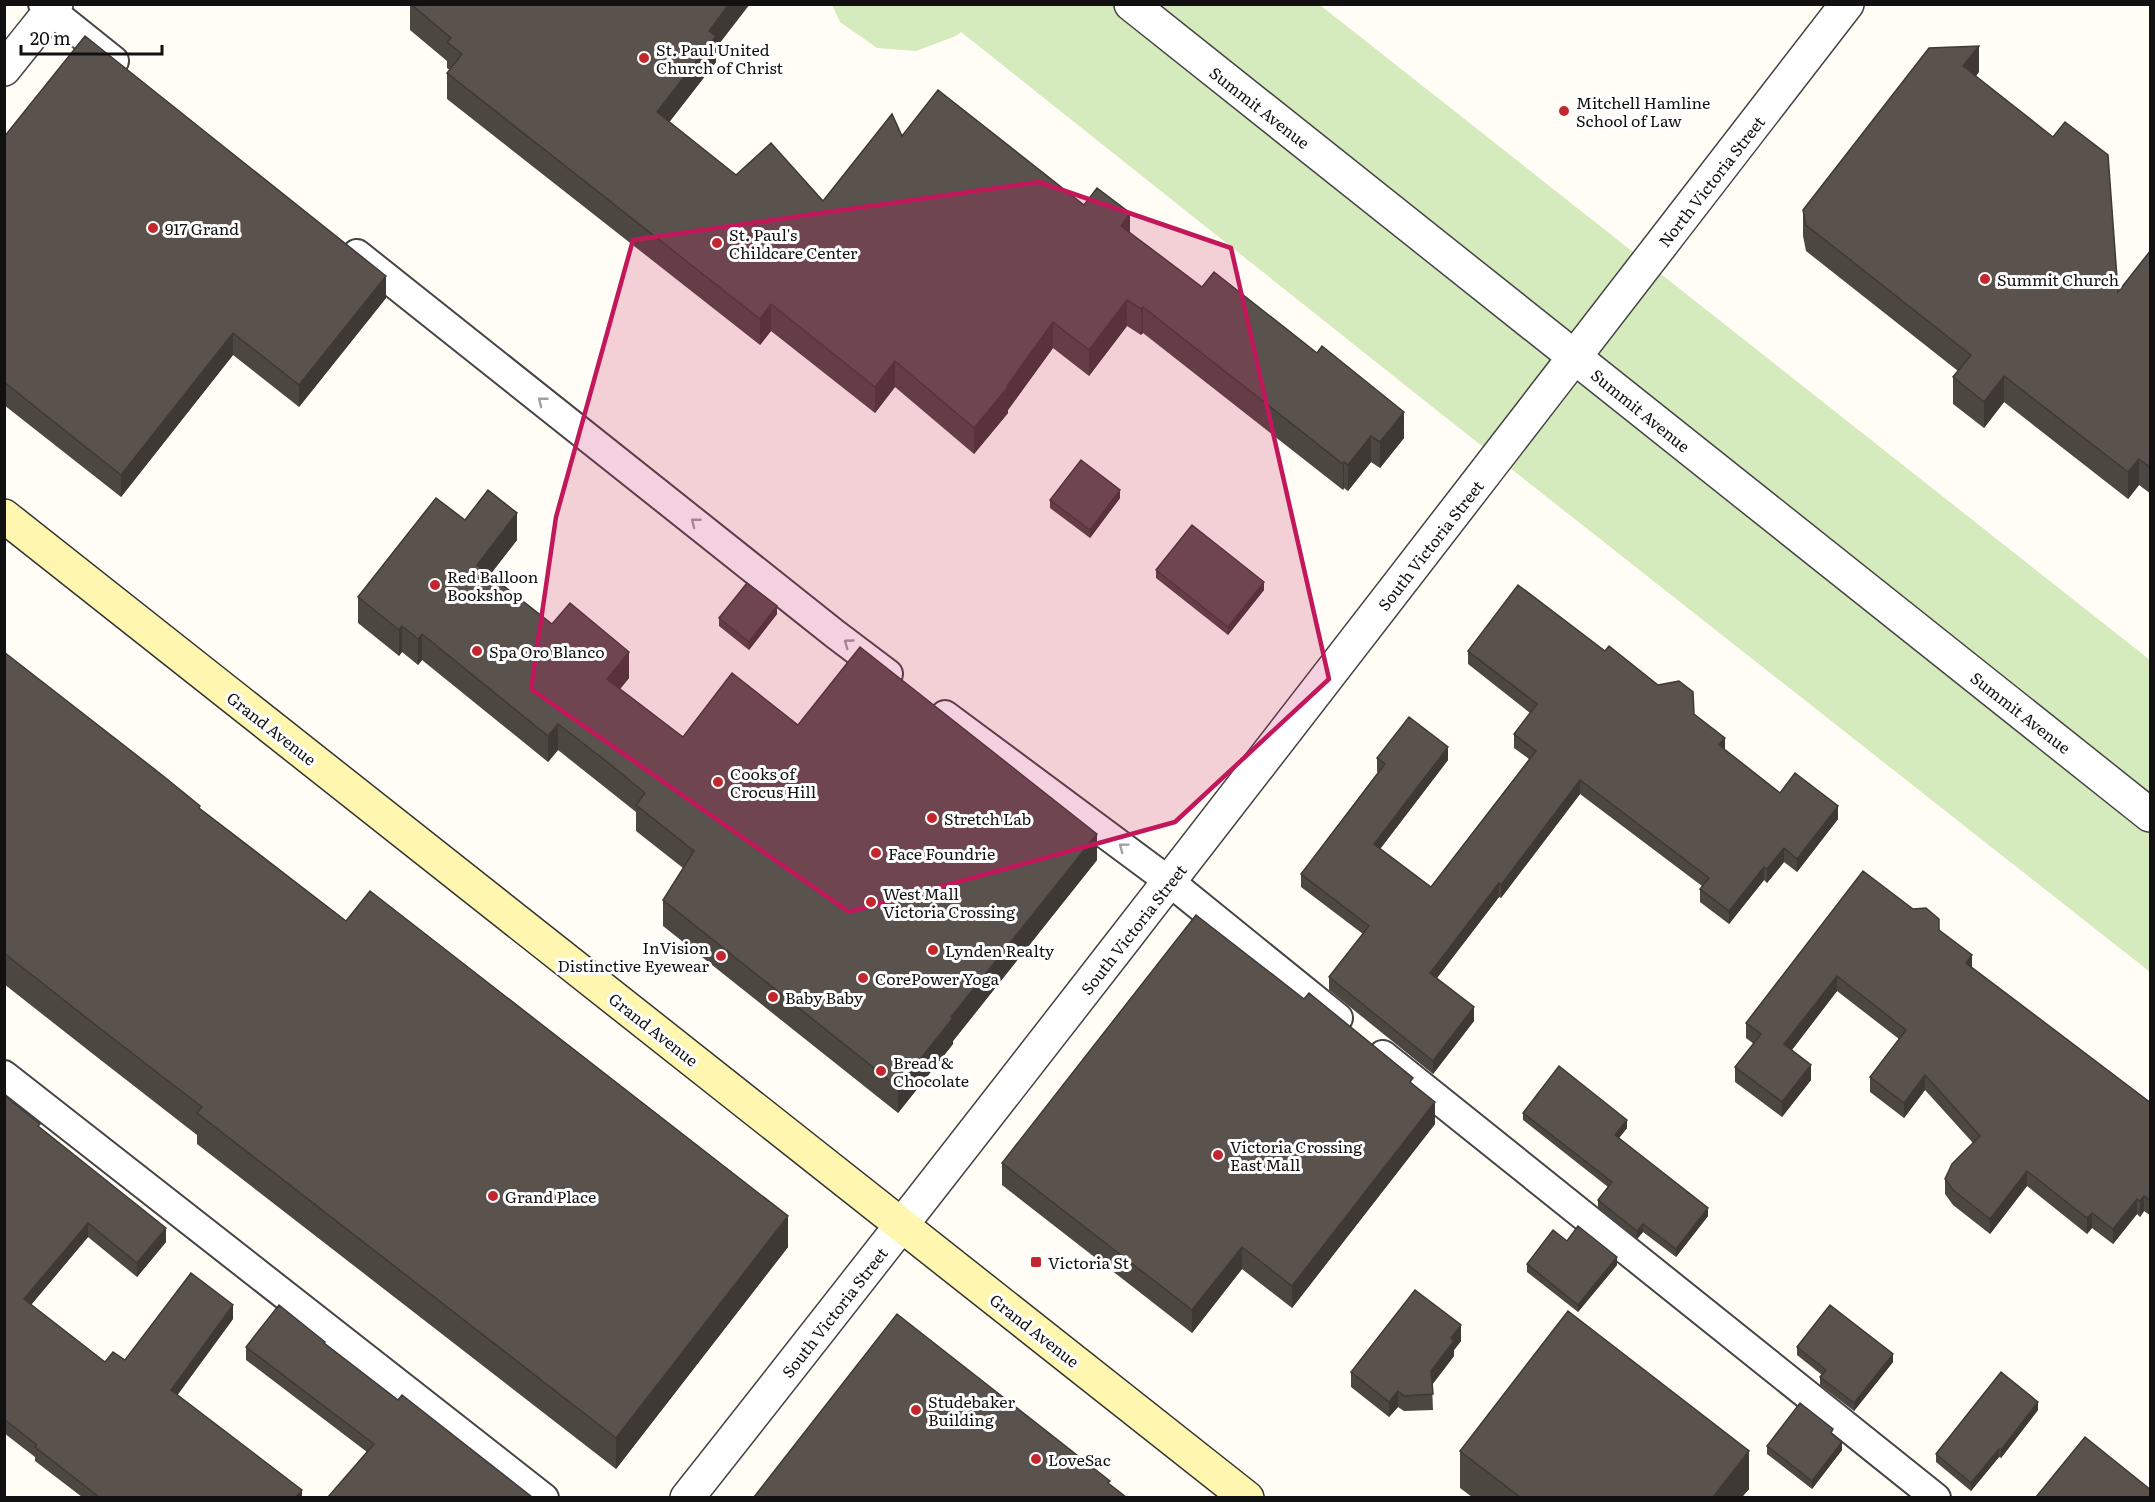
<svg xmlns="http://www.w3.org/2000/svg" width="2155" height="1502" font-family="Literata,serif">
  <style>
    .green { fill: #d5ebbd }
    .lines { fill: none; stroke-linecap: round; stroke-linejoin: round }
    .service-casing { stroke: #444; stroke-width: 32 }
    .minor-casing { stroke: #444; stroke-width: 36 }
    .tertiary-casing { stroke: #444; stroke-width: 36 }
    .secondary-casing { stroke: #333; stroke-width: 36 }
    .service { stroke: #fff; stroke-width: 28 }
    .minor { stroke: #fff; stroke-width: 33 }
    .tertiary { stroke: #fff; stroke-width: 33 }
    .secondary { stroke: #fff6b0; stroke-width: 33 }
    .wall { fill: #4d4742 }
    .shaded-wall { fill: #3f3936 }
    .building { fill: #5a524d; stroke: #3f3936; stroke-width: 1.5 }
    .oneway { stroke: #a0a0a0 }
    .marked { fill: #c2185b; fill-opacity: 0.2; stroke: #c2185b; stroke-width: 4.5; stroke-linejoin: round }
    .poi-dot { fill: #c4262e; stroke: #fff; stroke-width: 2 }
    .labels { text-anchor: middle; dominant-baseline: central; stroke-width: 6; stroke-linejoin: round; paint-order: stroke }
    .poi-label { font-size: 16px; fill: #111; stroke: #fff; text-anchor: start }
    .street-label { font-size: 16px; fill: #111; stroke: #fff }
  </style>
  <rect width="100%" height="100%" fill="#fffdf5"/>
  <path class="green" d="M832 5H1320L2150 660V972L1430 405 961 32 956 36 916 51 877 48 840 22Z"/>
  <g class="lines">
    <g class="service-casing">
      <path id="service" d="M43 4 114 61
        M357 254 835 634 888 674
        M945 715 1170 882 1338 1018
        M1383 1055 1936 1498
        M4 1075 544 1498"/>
    </g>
    <g class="minor-casing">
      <path id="minor" d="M4 69 56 4"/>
    </g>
    <g class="tertiary-casing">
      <path id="tertiary" d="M1131 4 2150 815
        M687 1498C1078 1003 1461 503 1847 4"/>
    </g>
    <g class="secondary-casing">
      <path id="secondary" d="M4 516 1247 1498"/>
    </g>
    <use href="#service" class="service"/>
    <use href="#minor" class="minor"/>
    <use href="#tertiary" class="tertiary"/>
    <use href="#secondary" class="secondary"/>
  </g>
  <path class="wall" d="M410 4 716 48V62L669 122 736 175 823 201 902 136 1084 205 1130 233 1404 438 1380 468 1371 462 1348 491 1344 488 1343 490 1143 333 1141 335 1127 326 1089 376 1053 348 1008 410V413L974 454 895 387 875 413 771 331 760 345 447 99V73L450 70 447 68V61L410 30Z
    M1979 72 1976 76 2118 292 2151 250V494L2139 485 2128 499 2004 402 1984 428 1953 404V377L1958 371 1806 251 1803 236V210Z
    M4 137 386 298 299 407 233 355 121 497 4 405Z
    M1120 498 1090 538 1050 508V500Z
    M465 520 517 540 490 575 552 624 629 678 620 689 683 737 798 725 1097 860 953 1041V1044L898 1113 663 926V900L683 868 636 831V812L558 750 548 762 422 660 418 665 402 652 399 656 358 623V597Z
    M1156 570 1264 590 1228 635 1156 578Z
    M777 614 749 650 719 626V618Z
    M1468 651H1605L1694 714 1725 750 1780 793 1838 819 1797 872 1784 862 1767 883 1764 880 1729 924 1700 902V889L1702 886 1580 794 1501 898 1499 897 1437 978 1474 1021 1433 1074 1329 990V977L1363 934 1301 887V874L1378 772H1377V758L1448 760 1380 849 1431 887 1529 759 1514 748V734L1530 713 1468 664Z
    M4 652 200 809 346 921 788 1247 616 1469 197 1144V1135L93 1054 4 984Z
    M1913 909 1939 930 1972 968 2151 1103V1216L2144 1211 2140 1217 2137 1214 2113 1244 2092 1228 2087 1234 2027 1186 1990 1234 1953 1205 1945 1194V1179L1973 1143 1925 1090 1904 1118 1870 1092V1077L1899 1039 1837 991 1792 1050 1811 1080 1782 1117 1735 1082V1067L1754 1044 1746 1038V1023Z
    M1413 1084 1435 1124 1292 1308 1242 1269 1192 1333 1002 1185V1163Z
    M4 1095 166 1242 137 1277 88 1237 31 1305 105 1362 125 1360 233 1319 177 1395 302 1497H82L35 1461V1457L4 1433Z
    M1523 1113 1627 1128 1619 1138 1708 1216 1676 1257 1643 1232 1637 1239 1598 1208V1200L1608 1187 1523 1120Z
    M1567 1241 1617 1265 1578 1312 1527 1272V1264Z
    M1461 1341 1454 1350V1356L1432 1385 1433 1410 1404 1411 1398 1407 1389 1417 1351 1387V1372Z
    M325 1344 398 1400 532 1497 367 1452 246 1360V1347Z
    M1797 1347 1893 1362 1854 1411 1820 1385V1377L1822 1375 1797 1355Z
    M2038 1410 2001 1458 1999 1457 1971 1491 1936 1462V1454Z
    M1833 1435 1842 1450 1812 1489 1767 1454V1446Z
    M1460 1451 1749 1489 1742 1497H1472L1460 1488Z"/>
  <path class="shaded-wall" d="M729 4H750L716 48V62L657 138V112L709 31Z
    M1979 46V72L1963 92V66Z
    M1130 213V239L1121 226Z
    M386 276V298L299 407V385Z
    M1127 300V326L1089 376V350Z
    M771 304V331L760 345V319Z
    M1143 307V333L1141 335V309Z
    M1053 322V348L1008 410V413L974 454V428L1007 386Z
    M233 333V355L121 497V475Z
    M895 361V387L875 413V387Z
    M2004 376V402L1984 428V402Z
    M1404 412V438L1380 468V442Z
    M1371 436V462L1348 491V465Z
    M2139 459V485L2128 499V472Z
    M1344 462V488L1343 490V464Z
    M1120 490V498L1090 538V530Z
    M517 513V540L477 591V565Z
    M1264 582V590L1228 635V627Z
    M777 606V614L749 650V642Z
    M402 626V652L399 656V630Z
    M422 634V660L418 665V639Z
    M629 652V678L607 705V679Z
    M558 724V750L548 762V736Z
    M1725 738V751L1719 745Z
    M1448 747V760L1374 857V844Z
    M1580 780V794L1501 898V885Z
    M1838 806V819L1797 872V859Z
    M1097 834V860L953 1041V1044L898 1113V1087L951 1017Z
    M1784 848V862L1767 883V869Z
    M1764 867V880L1729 924V911Z
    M1499 883V897L1430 987V973Z
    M1972 955V970L1966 963Z
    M1837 976V991L1784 1060V1044Z
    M1474 1007V1021L1433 1074V1061Z
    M1811 1065V1080L1782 1117V1102Z
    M1925 1075V1090L1904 1118V1103Z
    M1435 1102V1124L1292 1308V1286Z
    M1627 1120V1128L1615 1143V1135Z
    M2027 1171V1186L1990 1234V1219Z
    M2144 1196V1211L2140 1217V1201Z
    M2137 1199V1214L2113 1244V1229Z
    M1708 1208V1216L1676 1257V1249Z
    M2092 1213V1228L2087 1234V1218Z
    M788 1216V1247L616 1469V1438Z
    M88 1223V1237L24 1313V1299Z
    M1643 1224V1232L1637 1239V1231Z
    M166 1228V1242L137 1277V1263Z
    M1242 1247V1269L1192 1333V1310Z
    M1617 1257V1265L1578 1312V1305Z
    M233 1305V1319L171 1404V1390Z
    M1461 1325V1341L1454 1350V1356L1431 1386V1371L1451 1338Z
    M1893 1354V1362L1854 1411V1403Z
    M1398 1391V1407L1389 1417V1402Z
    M2038 1402V1410L2001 1458V1450Z
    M1842 1442V1450L1812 1489V1481Z
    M1999 1449V1457L1971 1491V1483Z
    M1749 1451V1489L1742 1497H1713Z
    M302 1490V1497H296Z"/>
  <path class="building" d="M411 4H729L709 31 716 36 657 112 736 175 771 143 823 201 892 114 902 136 938 90 1084 205 1097 188 1130 213 1121 226 1202 287 1214 272 1317 353 1322 346 1404 412 1380 442 1371 436 1348 465 1344 462 1343 464 1143 307 1141 309 1127 300 1089 350 1053 322 1007 386 1008 387 974 428 895 361 875 387 771 304 760 319 447 73 462 54 447 42 451 38Z
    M85 36 386 276 299 385 233 333 121 475 4 382V137Z
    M1979 46 1963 66 2053 137 2065 122 2108 155 2118 292 2151 250V468L2139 459 2128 472 2004 376 1984 402 1953 377 1971 355 1806 225 1803 210 1929 48Z
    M1081 460 1120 490 1090 530 1050 500Z
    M488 490 517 513 477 565 552 624 570 603 629 652 607 679 683 737 732 673 798 725 860 647 1097 834 951 1017 953 1018 898 1087 663 900 694 851 636 805 645 793 610 764 558 724 548 736 422 634 418 639 402 626 399 630 358 597 436 498 465 520Z
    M1192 525 1264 582 1228 627 1156 570Z
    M747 583 777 606 749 642 719 618Z
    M1518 585 1605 651 1609 646 1658 685 1679 681 1693 692 1694 714 1725 738 1719 745 1780 793 1795 773 1838 806 1797 859 1784 848 1767 869 1764 867 1729 911 1700 889 1709 878 1580 780 1501 885 1499 883 1430 973 1474 1007 1433 1061 1329 977 1369 926 1301 874 1385 764 1377 758 1409 717 1448 747 1374 844 1431 887 1536 751 1514 734 1537 704 1468 651Z
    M4 652 162 775 200 806 199 808 346 921 370 891 788 1216 616 1438 197 1113 202 1107 93 1023 4 953Z
    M1863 871 1913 909 1926 908 1939 919V930L1972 955 1966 963 2151 1103V1201L2144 1196 2140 1201 2137 1199 2113 1229 2092 1213 2087 1218 2027 1171 1990 1219 1953 1190 1945 1179 1952 1164 1980 1136 1925 1075 1904 1103 1870 1077 1906 1030 1837 976 1784 1044 1811 1065 1782 1102 1735 1067 1761 1034 1746 1023Z
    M1196 915 1304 999 1309 993 1413 1078 1410 1082 1435 1102 1292 1286 1242 1247 1192 1310 1002 1163Z
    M1559 1066 1627 1120 1615 1135 1708 1208 1676 1249 1643 1224 1637 1231 1598 1200 1612 1182 1523 1113Z
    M4 1095 40 1124 38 1126 166 1228 137 1263 88 1223 24 1299 105 1362 113 1352 125 1360 191 1273 233 1305 171 1390 302 1490 296 1497H99L35 1447 37 1445 4 1419Z
    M1578 1226 1617 1257 1578 1305 1527 1264 1553 1230 1567 1241Z
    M1415 1290 1461 1325 1451 1338 1454 1341 1431 1371 1433 1394 1404 1396 1398 1391 1389 1402 1351 1372Z
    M279 1305 325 1342 324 1343 398 1400 402 1395 532 1497H328L374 1444 246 1347Z
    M1830 1305 1893 1354 1854 1403 1820 1377 1826 1370 1797 1347Z
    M1568 1311 1749 1451 1713 1497H1520L1460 1451Z
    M897 1314 1110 1481 1108 1483 1126 1497H754Z
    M2001 1372 2038 1402 2001 1450 1999 1449 1971 1483 1936 1454Z
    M1800 1403 1833 1429 1831 1433 1842 1442 1812 1481 1767 1446Z
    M2085 1437 2151 1490V1497H2036Z"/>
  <defs><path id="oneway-chevron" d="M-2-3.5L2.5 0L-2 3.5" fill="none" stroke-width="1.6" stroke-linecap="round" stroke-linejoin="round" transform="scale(1.5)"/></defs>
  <g class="oneway">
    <use href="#oneway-chevron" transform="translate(542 401) rotate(-142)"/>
    <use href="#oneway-chevron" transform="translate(695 522) rotate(-142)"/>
    <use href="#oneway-chevron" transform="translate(848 643) rotate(-144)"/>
    <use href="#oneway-chevron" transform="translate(1123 847) rotate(-143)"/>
  </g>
  <path class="marked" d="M1039 182 1231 248 1329 679 1175 822 849 912 531 689 556 517 633 240Z"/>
  <g class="poi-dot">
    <circle cx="644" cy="58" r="6"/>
    <circle cx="1564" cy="111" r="6"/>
    <circle cx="153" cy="228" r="6"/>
    <circle cx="717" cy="243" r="6"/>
    <circle cx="1985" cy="279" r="6"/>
    <circle cx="435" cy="585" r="6"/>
    <circle cx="477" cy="651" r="6"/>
    <circle cx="718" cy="782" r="6"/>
    <circle cx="932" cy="818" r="6"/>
    <circle cx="876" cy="853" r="6"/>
    <circle cx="871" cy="902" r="6"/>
    <circle cx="933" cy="950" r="6"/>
    <circle cx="721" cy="956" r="6"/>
    <circle cx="863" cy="978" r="6"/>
    <circle cx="773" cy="997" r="6"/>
    <circle cx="881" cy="1071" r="6"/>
    <circle cx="1218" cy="1155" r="6"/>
    <circle cx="493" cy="1196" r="6"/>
    <rect x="1030" y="1256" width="12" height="12" rx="3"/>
    <circle cx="916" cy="1410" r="6"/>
    <circle cx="1036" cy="1459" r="6"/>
  </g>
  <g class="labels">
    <g class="poi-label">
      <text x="656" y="49">St. Paul United<tspan x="656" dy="18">Church of Christ</tspan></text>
      <text x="1576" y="102">Mitchell Hamline<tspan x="1576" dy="18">School of Law</tspan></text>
      <text x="165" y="228">917 Grand</text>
      <text x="729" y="234">St. Paul's<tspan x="729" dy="18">Childcare Center</tspan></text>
      <text x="1997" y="279">Summit Church</text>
      <text x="447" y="576">Red Balloon<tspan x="447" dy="18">Bookshop</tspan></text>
      <text x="489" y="651">Spa Oro Blanco</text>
      <text x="730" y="773">Cooks of<tspan x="730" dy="18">Crocus Hill</tspan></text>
      <text x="944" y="818">Stretch Lab</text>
      <text x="888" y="853">Face Foundrie</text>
      <text x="883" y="893">West Mall<tspan x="883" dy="18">Victoria Crossing</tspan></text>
      <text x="709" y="947" text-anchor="end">InVision<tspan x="709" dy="18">Distinctive Eyewear</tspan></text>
      <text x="945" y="950">Lynden Realty</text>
      <text x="875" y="978">CorePower Yoga</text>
      <text x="785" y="997">Baby Baby</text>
      <text x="893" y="1062">Bread &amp;<tspan x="893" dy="18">Chocolate</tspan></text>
      <text x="1230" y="1146">Victoria Crossing<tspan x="1230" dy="18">East Mall</tspan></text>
      <text x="505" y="1196">Grand Place</text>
      <text x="1048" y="1262">Victoria St</text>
      <text x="928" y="1401">Studebaker<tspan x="928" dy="18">Building</tspan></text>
      <text x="1048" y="1459">LoveSac</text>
    </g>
    <g class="street-label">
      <text transform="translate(1260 107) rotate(38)">Summit Avenue</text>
      <text transform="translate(1711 181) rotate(-52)">North Victoria Street</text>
      <text transform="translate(1641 410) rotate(39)">Summit Avenue</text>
      <text transform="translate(1430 545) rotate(-52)">South Victoria Street</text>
      <text transform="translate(2021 712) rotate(38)">Summit Avenue</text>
      <text transform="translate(272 728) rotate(38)">Grand Avenue</text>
      <text transform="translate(1133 929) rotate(-52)">South Victoria Street</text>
      <text transform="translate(654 1029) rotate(38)">Grand Avenue</text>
      <text transform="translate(834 1312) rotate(-52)">South Victoria Street</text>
      <text transform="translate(1035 1330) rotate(38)">Grand Avenue</text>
    </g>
  </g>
  <rect width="2155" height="1502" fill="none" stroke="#111111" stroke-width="12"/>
  <path d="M21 45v9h141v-9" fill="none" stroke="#111111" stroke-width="3"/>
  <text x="30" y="45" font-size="18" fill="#111111" stroke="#ffffff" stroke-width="4.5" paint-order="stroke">20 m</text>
</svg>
